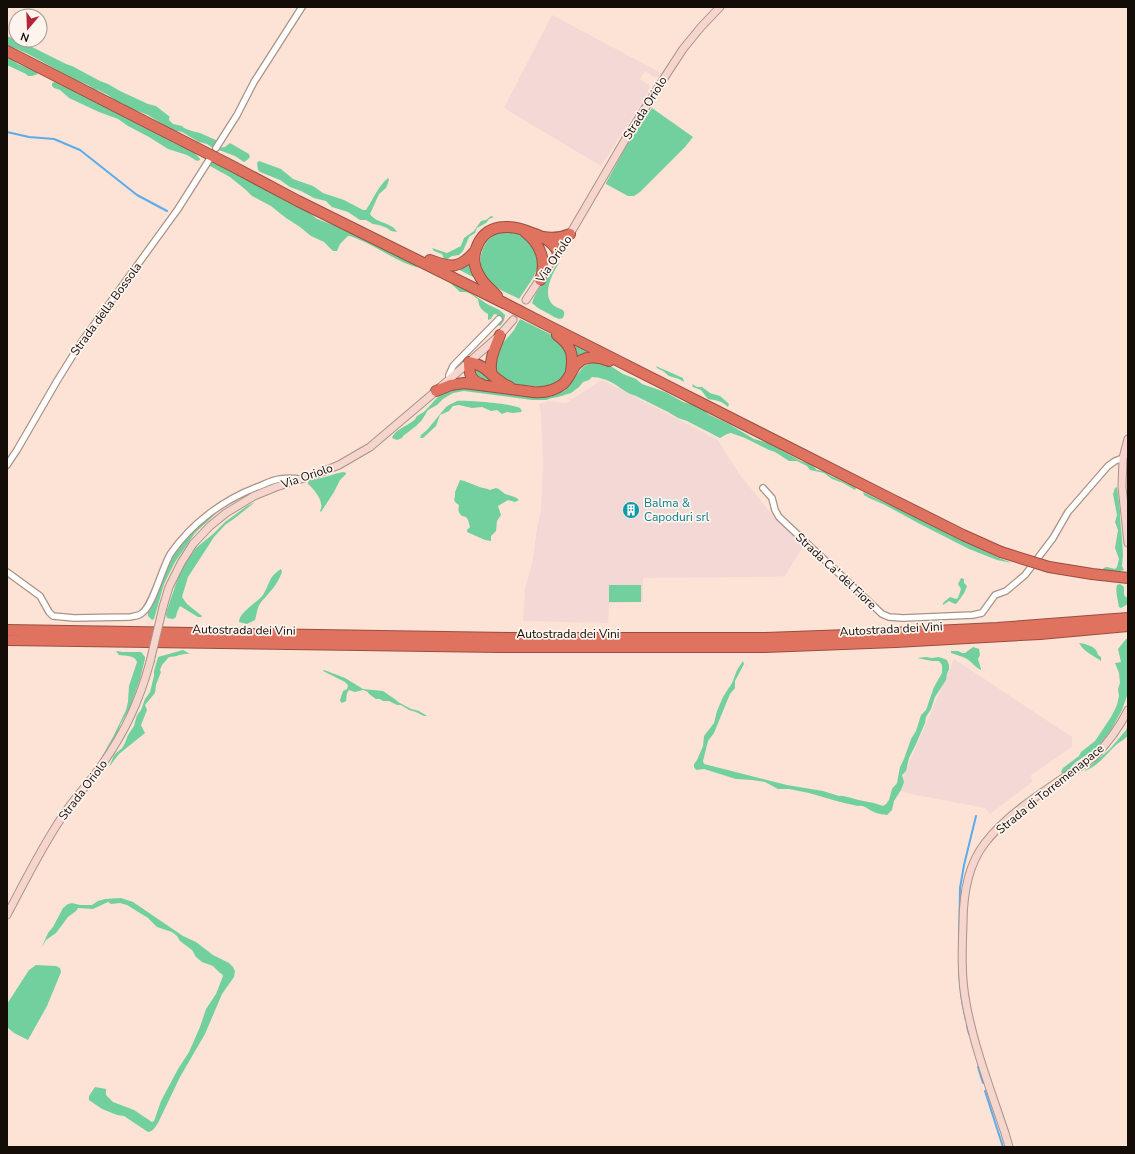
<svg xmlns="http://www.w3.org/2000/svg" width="1135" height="1154" font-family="'Nunito Sans',sans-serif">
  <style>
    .industrial { fill: #f3d8d6 }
    .green { fill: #71d09e }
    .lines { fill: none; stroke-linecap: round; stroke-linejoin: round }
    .stream { stroke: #5baced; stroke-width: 2 }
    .secondary-tunnel { stroke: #d9c3b6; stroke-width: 7; stroke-dasharray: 7 3.5; stroke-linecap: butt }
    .street-casing { stroke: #a99385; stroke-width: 8 }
    .secondary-casing { stroke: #a99385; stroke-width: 9 }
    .highway-casing { stroke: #994e41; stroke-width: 12 }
    .street { stroke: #fff; stroke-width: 5.5 }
    .secondary { stroke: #f6d5cf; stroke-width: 7 }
    .highway { stroke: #e07260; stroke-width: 10 }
    .secondary-bridge-casing { stroke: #a99385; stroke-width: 9; stroke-linecap: butt }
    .highway-bridge-casing { stroke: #994e41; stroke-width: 12; stroke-linecap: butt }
    .secondary-bridge { stroke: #f6d5cf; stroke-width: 7 }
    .highway-bridge { stroke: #e07260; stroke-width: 10 }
    .labels { text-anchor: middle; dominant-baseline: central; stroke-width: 3.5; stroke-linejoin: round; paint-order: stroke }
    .street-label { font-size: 12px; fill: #140c07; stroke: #fef4ee }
    .culture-label { font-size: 12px; fill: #0d838f; stroke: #fef4ee; text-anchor: start }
  </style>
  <rect width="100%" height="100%" fill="#fce3d5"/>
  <path class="industrial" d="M552 15 661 73 659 77H654L645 71 640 79 649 85 650 90 601 166 504 108Z
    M602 380 718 440 739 474 775 518 804 545 785 576 766 577 643 578V602L609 603 608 623 523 621 525 589 533 560 537 528 541 511 543 463 541 415 539 404 548 401 566 403Z
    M954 659 1072 737V747L1031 775 1032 782 990 814 985 808 906 793 898 789Z"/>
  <path class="green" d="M7 36 32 47 66 64 72 66 100 81 108 84 120 91 148 104 156 106 170 117 169 118V120L173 124 182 126 184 128 192 131 200 133 218 141 214 148H213L207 144 199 142 182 132 172 130 148 115 130 108 122 103 116 101 108 95 98 90 94 89 88 85C60 74 36 55 7 45Z
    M7 56 18 64 35 71 38 74 32 76H28L26 74 7 65Z
    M55 82 100 104 106 108 120 114 168 139C179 148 190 145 200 159V160L197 161 187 155 168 149 149 137 128 126 118 119 99 112 69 98 60 90 54 88 52 86V83Z
    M652 108 693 137 685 147 640 192 634 196H628L606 184V183L628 143Z
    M230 143 249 154 250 157 247 160 244 162 235 156 219 150V148L225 147Z
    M259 161 281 169 293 179 313 186 323 193 344 200 363 210H366C373 200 378 186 388 178L389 180 386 188 379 194 370 214C377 224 392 222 397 232L391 231 387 228 379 225 373 224 366 220H360L348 212 332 207 326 201 314 198 301 191 290 187 280 180 260 172 258 170 257 163Z
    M210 162 217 164 281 197 299 208 306 210 317 219 347 230 402 256 419 268C394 261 374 244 350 236H348L340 244 337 251H333L324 242 311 236 300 227 286 218 271 206 252 196 246 190 230 177 210 166Z
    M491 216 494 217 489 219 486 223 477 228 475 233 469 237 463 251 459 255 452 256 446 260 444 259 442 254 434 251 432 248 447 253 461 246 464 238 474 231 481 221 486 220Z
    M517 231 535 245 539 265 533 278 519 299C508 293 490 287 484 275 475 260 484 236 501 232 506 231 512 232 517 231Z
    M472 258 475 278 456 268Z
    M559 263C553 273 542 292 552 304 557 310 568 307 563 318L559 319 554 317 551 315 538 308 532 303C536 289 549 277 557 264Z
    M444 277C459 285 473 294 487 304 494 308 499 308 505 315 505 319 503 323 500 326L498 325V323L502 319 498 315 494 314 491 319 488 320V314C481 310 479 307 478 299 474 297 470 292 465 292 464 292 462 292 460 292Z
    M520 319 554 336 567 351 569 361 566 371 561 379 554 385 545 387 511 384 497 373 495 365 498 349 514 330Z
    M573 344 590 353 575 359Z
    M591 362 606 363 623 374 636 379 642 384 665 392 683 402 694 405 704 410 708 414 729 424 754 439 768 443 801 461 810 464 813 466 817 470 824 471 831 476 853 486 856 488 855 490 843 483 832 479 824 473 810 470 807 466 797 461H789L775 452 769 450 745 438 731 433 727 434 720 438 687 421 678 418 668 412 636 396C628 394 622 389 616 385 609 380 599 377 592 377L589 380 583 382 579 387 571 393 558 397 552 398 546 400H532L464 391 453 393 443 399 437 405 428 410 422 420 416 426 403 436 402 438 397 440 392 438C394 430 407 426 413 421 417 418 414 420 417 416 420 414 423 413 425 411 432 404 437 396 446 391 453 388 463 388 471 389L549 397 565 390 583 367Z
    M473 366 497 383C484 382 476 381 473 366Z
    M656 366C659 367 661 369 665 370 671 373 677 375 683 378L684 382 679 379 669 376 663 371 657 368Z
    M692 384 697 387H702L710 393 720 396 729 404 728 407C722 401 716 400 708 399L701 390 693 387Z
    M457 401C465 400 515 404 520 408 521 409 521 410 522 411L521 412 513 413 507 412 502 414 497 410 491 411 482 407 472 408 459 405 453 406 449 411 440 415 436 426 423 438H420L421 435 427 430 446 407 449 405Z
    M344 472 346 473V474L340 480 334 492 321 512 320 511C321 509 322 506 321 504 321 498 313 488 308 484V482C312 479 317 480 321 478 330 476 336 473 344 472Z
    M460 480C466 481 471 484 477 486 481 488 486 488 490 490L496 488C500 489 502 492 505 494 510 496 515 496 519 500L515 502 508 500 498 506 501 515 497 521 496 531 491 536V541L485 540 467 532V530L470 527 468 520 466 517 462 516C458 512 458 510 459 505L456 503 454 500 455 496V492Z
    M1117 487 1120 511V518L1122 538 1123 555 1122 566 1124 570C1118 572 1110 571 1104 570L1103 568 1107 567 1115 569 1117 567 1119 559 1115 548 1118 530 1115 522 1117 515 1113 494 1115 488Z
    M863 492 879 500 905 511 971 545 999 558 1012 563 997 560 969 549 920 524 885 505 869 498 864 495Z
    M236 499 223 507 195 533 175 562 164 584 154 619 152 620 148 616V612L152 605 161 578 181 543 210 516 224 505Z
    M255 502 235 518 225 525 214 537 188 577 182 597 187 604 202 616 201 617H198L180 606 177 612 176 617 173 619 167 618 166 615 167 610 179 575 183 567 196 548 213 534 225 522 247 506Z
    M281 569 282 572C278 584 270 592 262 601 257 606 257 614 255 620L247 624 239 622C239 612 257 603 263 595 270 584 268 577 281 569Z
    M961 578 964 579V583L967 586C966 589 964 594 962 596 960 599 959 600 957 603L955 604 949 601 943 605V603L950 597 956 599 958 598 961 589 958 584Z
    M1120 584 1124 587V595L1128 599V604L1121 608 1119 607C1118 601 1115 590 1117 585Z
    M609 585H641V602H609Z
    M1126 639H1128V693L1122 710 1111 730 1097 748 1076 762 1065 773H1062L1061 772 1063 768 1079 756 1081 752 1095 741 1111 717 1117 705 1119 696 1118 689 1120 683 1119 673 1115 663 1121 662 1118 649Z
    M1079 643C1082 643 1093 646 1095 649 1098 652 1096 654 1101 657V661C1094 656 1083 651 1079 643Z
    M973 647 979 649 980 655 978 659 981 669V670C976 668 972 662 967 659 962 656 956 655 951 653V651H958L962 653H965Z
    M183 650 190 654C183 653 177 657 169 657L162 665 160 670 161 672 156 685 155 693 145 705 147 710 141 725 145 733 119 754 109 767 114 755 122 748 125 743 128 735 134 726 137 715 141 710 145 699 150 692 154 676V671L158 657Z
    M116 651 123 652H141L145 657V659L140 679 129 710 121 723 117 734 110 744 106 752 96 768 110 742 113 737 126 710 128 702 129 686 137 662C135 655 125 656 119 655Z
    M926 657 932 658 939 657 947 660 949 665V669L947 674 946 680 935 697 931 709 926 717 925 723 916 744 909 758 906 771 902 775 904 782 901 790 894 801 892 810 887 815C882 814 878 814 874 812 868 810 866 805 858 806L840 802 809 793 789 789H778L765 782 752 780 736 779 704 769 696 770 694 767V764L697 760 703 746 704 736 714 723 717 711 723 697 732 683 737 670 743 661 744 664 735 681V688L730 694 714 733 708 741 703 761 704 764 787 785 823 791 839 796C844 795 849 798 855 799 865 802 874 802 883 806L886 804 889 800 892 789 897 783 900 767 904 759 911 739 916 731 921 715 926 710 934 687 942 673V665L939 661H932L917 658Z
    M324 670 345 678 363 689 383 691 396 700 398 702 411 709 419 711 427 716H424L416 712 409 710 401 705H397L389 701H383L380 699H376L369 694 368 692 363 690 355 692 349 690 347 693 346 701 342 703 340 701V700L343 691 347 689 348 685 345 682 323 671Z
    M1128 725C1128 728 1129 732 1128 735 1126 739 1119 742 1116 745 1106 754 1098 767 1084 771L1110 749 1126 730Z
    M121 898 133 902 183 936 196 942 213 955 229 963 233 967 235 971 234 977 222 994 205 1034 180 1077 158 1123C155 1127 154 1131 148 1132L124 1116 117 1115 102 1109 89 1100V1096L95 1087 106 1089V1095L113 1102 134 1110 152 1122 154 1121 161 1101 178 1069 189 1052 200 1027 206 1009 216 994 223 976 222 974 220 973 213 966 202 962 196 957 192 950 180 941 177 936 172 932 157 927 148 918 127 905 120 903 111 904 108 902 93 909 78 908 76 911 68 917 56 933 46 940 41 949 48 933 53 927 63 908 68 904 72 903 80 905H92L98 901 105 899Z
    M36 965 56 966 60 968 61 972 47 1006 28 1040 14 1033 7 1027V1004L29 970Z"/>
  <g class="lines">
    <path class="stream" d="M7 132 29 137 54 139 80 150 137 195 167 211
      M959 944 960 888 964 865 976 816
      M959 961C959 981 961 1000 966 1020
      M967 1026 969 1034
      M978 1067 983 1083
      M985 1091 1003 1147"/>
    <path class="secondary-tunnel" d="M513 320 526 300"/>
    <g class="street-casing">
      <path id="street" d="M216 148 237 115 254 82 302 7
        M449 380V375L453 366 499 319
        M7 465 17 450 57 381 80 344 178 209 211 157
        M763 488 772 498 775 510 779 517 882 614 889 617 903 618 973 615 982 613 995 595 1006 591 1025 575 1053 538 1068 512 1108 466 1115 461 1123 458
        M7 572 40 596 49 612 53 616 74 618 130 617C134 616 139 616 142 613 153 606 162 567 171 553 192 523 223 500 257 487 265 484 272 480 280 479 287 478 293 478 299 479"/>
    </g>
    <g class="secondary-casing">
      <path id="secondary" d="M526 300 570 234 625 140 668 72 683 49 701 27 720 7
        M1128 439 1123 458 1122 487 1128 543
        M163 607 169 587 181 563 193 544 210 526 226 513 254 496 276 487 317 474 339 465 370 447 436 391 500 335 513 320
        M7 915C25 881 42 846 64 814 75 797 90 782 101 766 125 732 139 702 150 662
        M1009 1147 1005 1133C991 1091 974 1047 966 1003 961 977 962 950 963 924 963 897 967 866 985 843 1012 808 1058 783 1094 757 1108 743 1119 728 1128 710"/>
    </g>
    <g class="highway-casing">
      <path id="highway" d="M7 51 234 167 298 201 504 303
        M525 232C541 244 547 262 540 280
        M543 237C554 239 561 238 570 234
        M430 260C451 268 460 269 475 251
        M497 296C491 289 483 284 479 275 474 268 473 257 476 249 485 222 511 224 532 233 544 237 552 241 558 252
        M543 323 891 499 963 535 1001 552
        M557 335C571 345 574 354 571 371
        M492 375C488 361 495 348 500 335
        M481 384C470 380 469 373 469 362 488 365 494 381 510 387
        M436 391 451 385 464 383 533 392C544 393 554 391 563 384 568 380 571 372 575 366 583 355 598 356 609 361
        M1049 567 1092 574 1128 578
        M7 630 509 638H765L848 635 997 628 1128 618
        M7 640 499 647H765L896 642 1040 634 1128 626"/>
    </g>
    <use href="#street" class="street"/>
    <use href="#secondary" class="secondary"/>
    <use href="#highway" class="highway"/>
    <g class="secondary-bridge-casing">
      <path id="secondary-bridge" d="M150 662 163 607"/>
    </g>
    <g class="highway-bridge-casing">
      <path id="highway-bridge" d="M504 303 543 323
        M1001 552 1049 567"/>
    </g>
    <use href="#secondary-bridge" class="secondary-bridge"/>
    <use href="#highway-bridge" class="highway-bridge"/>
  </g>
  <defs>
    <g id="building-disc" transform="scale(0.9)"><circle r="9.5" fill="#0f9aa8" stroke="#fef4ee"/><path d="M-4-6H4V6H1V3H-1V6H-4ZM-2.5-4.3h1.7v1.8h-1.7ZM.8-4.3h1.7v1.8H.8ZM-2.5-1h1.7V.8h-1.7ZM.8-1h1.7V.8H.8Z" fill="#fff"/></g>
  </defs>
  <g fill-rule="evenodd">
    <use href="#building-disc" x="631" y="510"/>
  </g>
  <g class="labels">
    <g class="street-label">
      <text transform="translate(645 108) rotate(-58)">Strada Oriolo</text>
      <text transform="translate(554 259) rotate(-56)">Via Oriolo</text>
      <text transform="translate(106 309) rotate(-54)">Strada della Bossola</text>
      <text transform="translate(307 476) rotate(-19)">Via Oriolo</text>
      <text transform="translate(836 571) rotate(43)">Strada Ca' del Fiore</text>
      <text transform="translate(891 629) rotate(-3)">Autostrada dei Vini</text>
      <text transform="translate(244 630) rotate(1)">Autostrada dei Vini</text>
      <text x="568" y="634">Autostrada dei Vini</text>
      <text transform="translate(1050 789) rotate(-39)">Strada di Torremenapace</text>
      <text transform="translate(83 790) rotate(-53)">Strada Oriolo</text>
    </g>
    <g class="culture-label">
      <text x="644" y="503">Balma &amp;<tspan x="644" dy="14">Capoduri srl</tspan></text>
    </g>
  </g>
  <rect width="1135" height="1154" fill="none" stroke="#140c07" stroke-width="16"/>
  <g transform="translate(28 28) rotate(199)"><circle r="19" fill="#fef4ee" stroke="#a09792"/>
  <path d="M0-3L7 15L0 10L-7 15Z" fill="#b6243c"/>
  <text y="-6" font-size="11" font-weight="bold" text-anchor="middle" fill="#140c07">N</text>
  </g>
</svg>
